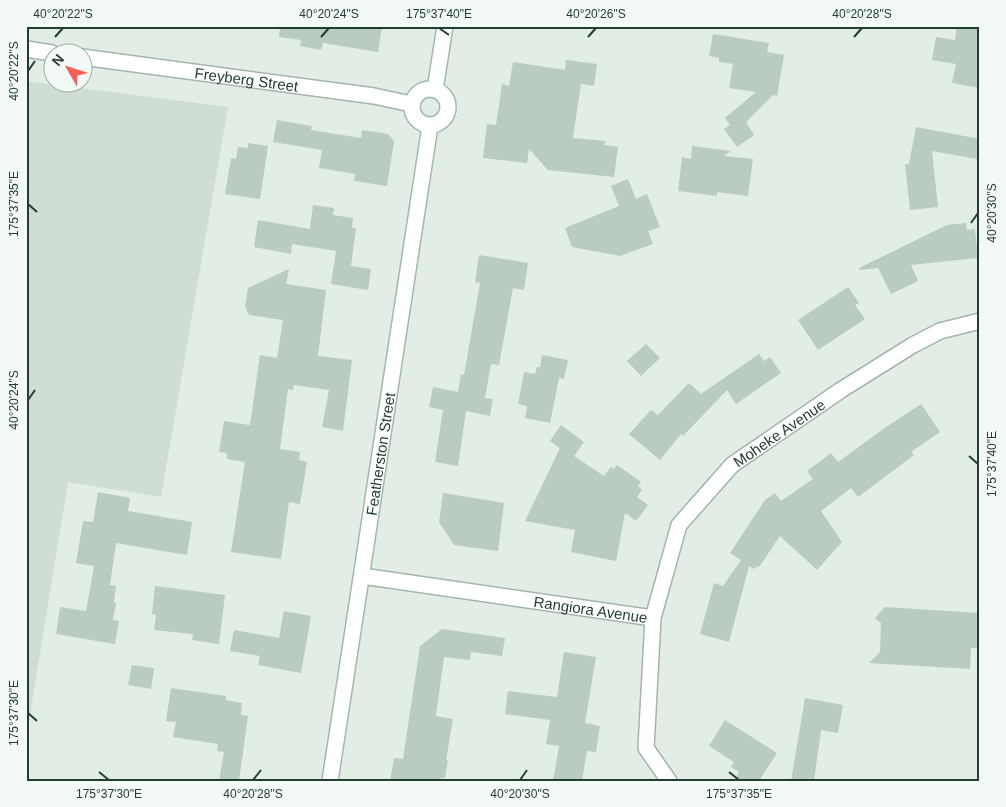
<svg xmlns="http://www.w3.org/2000/svg" width="1006" height="807" font-family="Helvetica,sans-serif">
  <style>
    .built { fill: #d0ddd5 }
    .building { fill: #bacbc1 }
    .lines { fill: none; stroke-linecap: round; stroke-linejoin: round }
    .street-casing { stroke: #a4b5ac; stroke-width: 18 }
    .secondary-casing { stroke: #a0b9ac; stroke-width: 18 }
    .street { stroke: #fff; stroke-width: 15 }
    .secondary { stroke: #fff; stroke-width: 15 }
    .ticks { fill: none; stroke: #213f31; stroke-width: 2 }
    .labels { text-anchor: middle; dominant-baseline: central; stroke-width: 5; stroke-linejoin: round; paint-order: stroke }
    .street-label { font-size: 15px; fill: #213f31; stroke: #f3f9f5 }
    .neatline { fill: none; stroke: #213f31; stroke-width: 2 }
    .ticks-label { font-size: 12px; text-anchor: middle; fill: #213f31 }
  </style>
  <rect width="100%" height="100%" fill="#e2ede6"/>
  <path class="built" d="M26 81 228 107 161 497 68 482 26 740Z"/>
  <path class="building" d="M280 26H382L378 52 323 43 321 50 300 46 301 40 279 37Z
    M957 26H980V88L952 83 956 64 932 60 936 37 955 40Z
    M713 34 769 43 767 52 784 55 777 96 773 95 746 122 754 135 737 147 724 129 730 125 725 118 756 92 729 88 733 64 719 62V58L709 56Z
    M566 60 597 64 594 86 581 84 573 138 605 141 604 145 618 147 614 177 548 170 529 149 527 163 483 158 487 124 496 125 502 84 509 86 513 62 565 70Z
    M277 120 312 126 311 130 361 138 362 130 388 134 394 141 387 186 354 181 355 174 319 168 322 150 273 142Z
    M916 127 980 139V147L977 159 932 151 938 207 910 210 905 164H909Z
    M248 143 268 146 260 199 225 194 231 158 236 159 238 147 248 148Z
    M692 146 731 151 724 156 753 159 748 196 717 192V196L678 191 682 157 691 159Z
    M628 179 636 199 647 194 660 227 648 231 653 244 620 256 572 247 565 228 619 206 611 186Z
    M313 205 334 208 333 215 353 218 352 228H356L351 266 371 269 368 290 331 284 336 251 292 244 291 254 254 247 258 220 310 229Z
    M966 223 967 230 975 229 978 258 911 265 918 281 891 294 878 268 860 270 859 268 947 225Z
    M479 255 528 263 524 290 513 288 499 365 491 364 485 398 493 399 490 416 466 411 458 466 435 462 443 410 429 407 433 387 458 392 461 374 464 375 480 283 475 282Z
    M289 269 286 284 326 290 318 356 352 360 343 431 322 427 329 390 294 385 293 390 288 389 280 449 300 452 299 460 307 462 300 504 289 502 281 559 231 552 245 462 227 459V453L219 452 224 421 250 425 260 355 277 358 283 320 249 315 245 306 248 288Z
    M848 287 859 303 855 305 865 319 818 350 798 320Z
    M646 344 660 358 641 376 627 361Z
    M759 354 764 361 770 357 781 373 736 404 727 390 683 436 681 434 660 460 629 434 651 410 658 415 689 383 701 394Z
    M542 355 568 360 564 379 559 378 550 423 525 418 527 406 518 404 524 372 535 374 537 367H540Z
    M921 404 940 432 911 452 914 455 858 497 851 488 821 511 842 542 817 570 780 536 759 567 757 566 754 569 749 566 729 642 700 634 714 583 723 586 741 560 730 553 765 500 775 493 781 501 813 479 807 471 831 453 838 462 886 427Z
    M561 425 584 442 574 456 604 476 611 467 614 469 617 465 641 482 638 486 642 490 637 497 648 505 636 521 625 513 616 561 571 552 575 530 525 521 560 448 550 441Z
    M98 492 130 498 128 511 192 522 187 555 116 543 110 585 116 586 114 602 116 603 113 620 119 621 115 644 56 634 60 607 86 611 94 566 76 563 83 521 93 522Z
    M443 493 504 503 498 551 454 545 439 522Z
    M155 586 225 595 219 644 192 640 193 634 154 630 156 615 152 614Z
    M885 607 980 613V648H971L970 669 869 663 880 652 881 623 875 618Z
    M284 611 311 616 301 673 258 665 260 656 230 651 234 630 279 638Z
    M442 629 505 638 502 656 471 652 470 660 444 657 436 716 453 719 446 760 448 761 445 778H441L440 781H390L394 758 403 759 420 646Z
    M564 652 596 657 585 723 600 726 596 752 587 751 582 781H553L559 746 546 744 550 720 505 714 508 691 557 697Z
    M132 665 154 668 151 689 128 685Z
    M171 688 226 696V700L242 703 241 715 248 716 239 781H219L224 752 217 751 218 744 173 737 176 722 166 721Z
    M805 698 843 705 838 733 821 730 814 781H791Z
    M725 720 777 753 759 781H734L739 772 731 767 734 762 709 746Z"/>
  <g class="lines">
    <g class="street-casing">
      <g id="street">
        <path d="M26 49 52 53"/>
        <path id="s1" d="M82 57 374 96 411 104"/>
        <path id="s2" d="M362 576 653 618"/>
        <path id="s3" d="M669 781 646 748 653 618 679 525 732 465 841 390 913 345 940 331 980 321"/>
      </g>
    </g>
    <g class="secondary-casing">
      <g id="secondary">
        <circle cx="430" cy="107" r="18"/>
        <path d="M435 90 445 26"/>
        <path id="s4" d="M330 781 430 126"/>
      </g>
    </g>
    <use href="#street" class="street"/>
    <use href="#secondary" class="secondary"/>
  </g>
  <path class="ticks" d="M439 28 449 35M55 37 63 28M321 37 329 28M588 37 596 28M854 37 862 28M28 71 35 61M28 204 37 212M971 223 978 213M28 400 35 390M969 456 978 464M28 713 37 721M99 772 109 780M729 772 739 780M253 780 261 770M520 780 527 770"/>
  <g class="labels">
    <g class="street-label">
      <text stroke="none"><textPath href="#s1" startOffset="166">Freyberg Street</textPath></text>
      <text stroke="none"><textPath href="#s3" startOffset="404">Moheke Avenue</textPath></text>
      <text stroke="none"><textPath href="#s4" startOffset="331">Featherston Street</textPath></text>
      <text stroke="none"><textPath href="#s2" startOffset="231">Rangiora Avenue</textPath></text>
    </g>
  </g>
  <rect width="1006" height="807" fill="none" stroke="#f3f9f5" stroke-width="55"/>
  <g transform="translate(68 68) rotate(309)"><circle r="24" fill="#f3f9f5" stroke="#9fafa7"/>
  <path d="M0-4L9 19L0 12L-9 19Z" fill="#f95d54"/>
  <text y="-8" font-size="14" font-weight="bold" text-anchor="middle" fill="#213f31">N</text>
  </g>
  <rect x="28" y="28" width="950" height="752" class="neatline"/>
  <g class="ticks-label">
    <text x="63" y="18">40°20'22"S</text>
    <text x="329" y="18">40°20'24"S</text>
    <text x="439" y="18">175°37'40"E</text>
    <text x="596" y="18">40°20'26"S</text>
    <text x="862" y="18">40°20'28"S</text>
    <text transform="translate(14 71) rotate(-90)" y="4">40°20'22"S</text>
    <text transform="translate(14 204) rotate(-90)" y="4">175°37'35"E</text>
    <text transform="translate(992 213) rotate(-90)" y="4">40°20'30"S</text>
    <text transform="translate(14 400) rotate(-90)" y="4">40°20'24"S</text>
    <text transform="translate(992 464) rotate(-90)" y="4">175°37'40"E</text>
    <text transform="translate(14 713) rotate(-90)" y="4">175°37'30"E</text>
    <text x="109" y="798">175°37'30"E</text>
    <text x="253" y="798">40°20'28"S</text>
    <text x="520" y="798">40°20'30"S</text>
    <text x="739" y="798">175°37'35"E</text>
  </g>
</svg>
